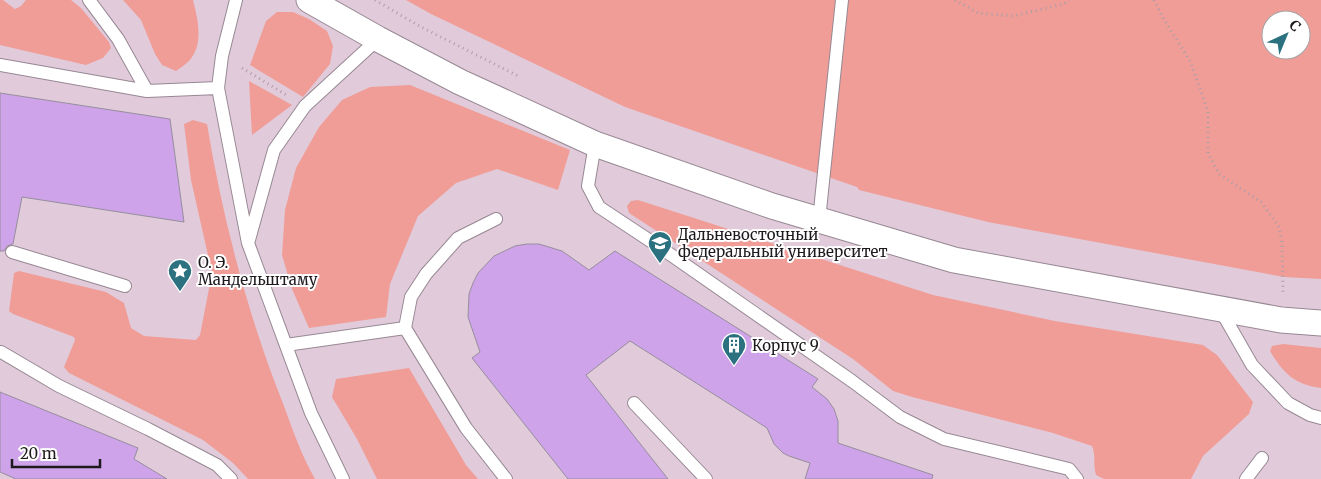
<svg xmlns="http://www.w3.org/2000/svg" width="1321" height="479" font-family="Merriweather,serif">
  <style>
    .built { fill: #e1cbdb; fill-rule: evenodd }
    .green { fill: #f09d97; fill-rule: evenodd }
    .building { fill: #cea3e9; stroke: #968e9c }
    .lines { fill: none; stroke-linecap: round; stroke-linejoin: round }
    .service-casing { stroke: #978893; stroke-width: 14 }
    .minor-casing { stroke: #978893; stroke-width: 27 }
    .path { stroke: #aa9ea7; stroke-width: 3; stroke-dasharray: 1 4; stroke-linecap: butt }
    .service { stroke: #fff; stroke-width: 12 }
    .minor { stroke: #fff; stroke-width: 25 }
    .labels { text-anchor: middle; dominant-baseline: central; stroke-width: 4; stroke-linejoin: round; paint-order: stroke }
    .poi-label { font-size: 15px; fill: #1e191d; stroke: #fff; text-anchor: start }
  </style>
  <rect width="100%" height="100%" fill="#eadae6"/>
  <path class="built" d="M0 0H1321V479H0ZM1271 20H1301V50H1271Z"/>
  <path class="green" d="M0 0H3L15 9 21 6 26 0H71L81 8 109 42 111 48 103 58 86 65 0 45Z
    M123 0H193C198 20 204 45 189 61 185 65 180 68 176 71L162 65 155 54 141 20Z
    M406 0H1321V279L1284 277 988 222 859 190 857 187 625 107 431 14ZM1271 20H1301V50H1271Z
    M277 12H293L309 19 327 31 333 46 330 64 303 97 250 65 266 21Z
    M249 81 292 105 252 135Z
    M410 85 570 150 558 190 497 169 456 183 418 216 390 284 386 317 309 328 292 289 282 255 285 210 296 168 319 127 342 100 370 87Z
    M193 120 207 124C223 220 248 316 284 406 293 431 302 456 315 479H248L233 463 203 440 69 373 64 367 75 340 74 337 13 314 9 311 14 273 19 271 106 292 124 303 131 328 144 336 196 340 200 335 212 273 191 180 184 124Z
    M638 200 933 295 1055 321 1203 345 1217 355 1253 402 1249 414 1203 456 1191 479H1104L1096 475C1093 465 1096 455 1092 446L1053 433 912 397 893 391 853 359 629 213 627 206 631 201Z
    M1283 344 1321 348V388C1295 385 1283 373 1270 351L1272 346Z
    M409 368 466 465 478 479H377L357 439 332 397 336 379Z"/>
  <path class="building" d="M0 93 170 119 184 222 22 197 13 244 7 246 4 251H0Z
    M527 244H539L562 251 589 270 615 251 818 379 812 387 827 399 834 409 838 421V443L933 475 932 479H805L810 463 789 456 783 453 774 444 767 428 630 341 586 375 668 479H568L472 358 480 352 468 317 469 294 473 283 478 273 494 256 515 246Z
    M0 392 138 448 134 459 167 479H16L0 472Z"/>
  <g class="lines">
    <g class="service-casing">
      <path id="service" d="M89 0 118 39 147 91 218 88
        M236 0 222 56 218 88 248 243 311 413 343 479
        M0 65 147 91
        M595 144 588 186 599 207 664 250 852 381 900 417 944 439 1069 469 1077 479
        M819 220 842 0
        M249 240 274 150 305 106 378 39
        M12 252 125 286
        M1220 309 1252 365 1288 403 1310 415 1321 418
        M405 328 411 297 426 274 458 238 496 219
        M286 345 405 328 466 428 506 479
        M1 352 59 386 148 429 217 465 231 479
        M634 403 706 479
        M1246 479 1262 458"/>
    </g>
    <g class="minor-casing">
      <path id="minor" d="M309 0 378 39 460 82 595 144 772 206 954 260 1281 320 1321 323"/>
    </g>
    <path class="path" d="M375 0 421 27 520 77
      M955 0 978 13 1013 16 1064 4 1069 0
      M1154 0 1162 16 1190 61 1208 111V153L1219 174 1261 202 1279 227 1282 243 1283 292
      M242 68 288 96"/>
    <use href="#service" class="service"/>
    <use href="#minor" class="minor"/>
  </g>
  <defs>
    <g id="university-pin" transform="scale(1.25)"><path d="M0 17L-7.5 6A9.5 9.5 0 1 1 7.5 6Z" fill="#2c7180" stroke="#fff"/><path d="M0-5L7-2L0 1L-7-2ZM-4 1L0 2.5L4 1V4Q0 6-4 4Z" fill="#fff"/></g>
    <g id="sight-pin" transform="scale(1.25)"><path d="M0 17L-7.5 6A9.5 9.5 0 1 1 7.5 6Z" fill="#2c7180" stroke="#fff"/><path d="M0-6L1.8-2.2L6-1.7L2.9 1.2L3.7 5.4L0 3.3L-3.7 5.4L-2.9 1.2L-6-1.7L-1.8-2.2Z" fill="#fff"/></g>
    <g id="building-pin" transform="scale(1.25)"><path d="M0 17L-7.5 6A9.5 9.5 0 1 1 7.5 6Z" fill="#2c7180" stroke="#fff"/><path d="M-4-6H4V6H1V3H-1V6H-4ZM-2.5-4.3h1.7v1.8h-1.7ZM.8-4.3h1.7v1.8H.8ZM-2.5-1h1.7V.8h-1.7ZM.8-1h1.7V.8H.8Z" fill="#fff"/></g>
  </defs>
  <g fill-rule="evenodd">
    <use href="#university-pin" x="660" y="243"/>
    <use href="#sight-pin" x="180" y="271"/>
    <use href="#building-pin" x="734" y="345"/>
  </g>
  <g class="labels">
    <g class="poi-label">
      <text x="678" y="234">Дальневосточный<tspan x="678" dy="17">федеральный университет</tspan></text>
      <text x="198" y="262">О. Э.<tspan x="198" dy="17">Мандельштаму</tspan></text>
      <text x="752" y="345">Корпус 9</text>
    </g>
  </g>
  <g transform="translate(1286 35) rotate(44)"><circle r="24" fill="#ffffff" stroke="#a5a3a5"/>
  <path d="M0-4L9 19L0 12L-9 19Z" fill="#2c7180"/>
  <text y="-8" font-size="14" font-weight="bold" text-anchor="middle" fill="#1e191d">С</text>
  </g>
  <path d="M12 459v8h88v-8" fill="none" stroke="#1e191d" stroke-width="2.5"/>
  <text x="20" y="459" font-size="15" fill="#1e191d" stroke="#ffffff" stroke-width="4" paint-order="stroke">20 m</text>
</svg>
